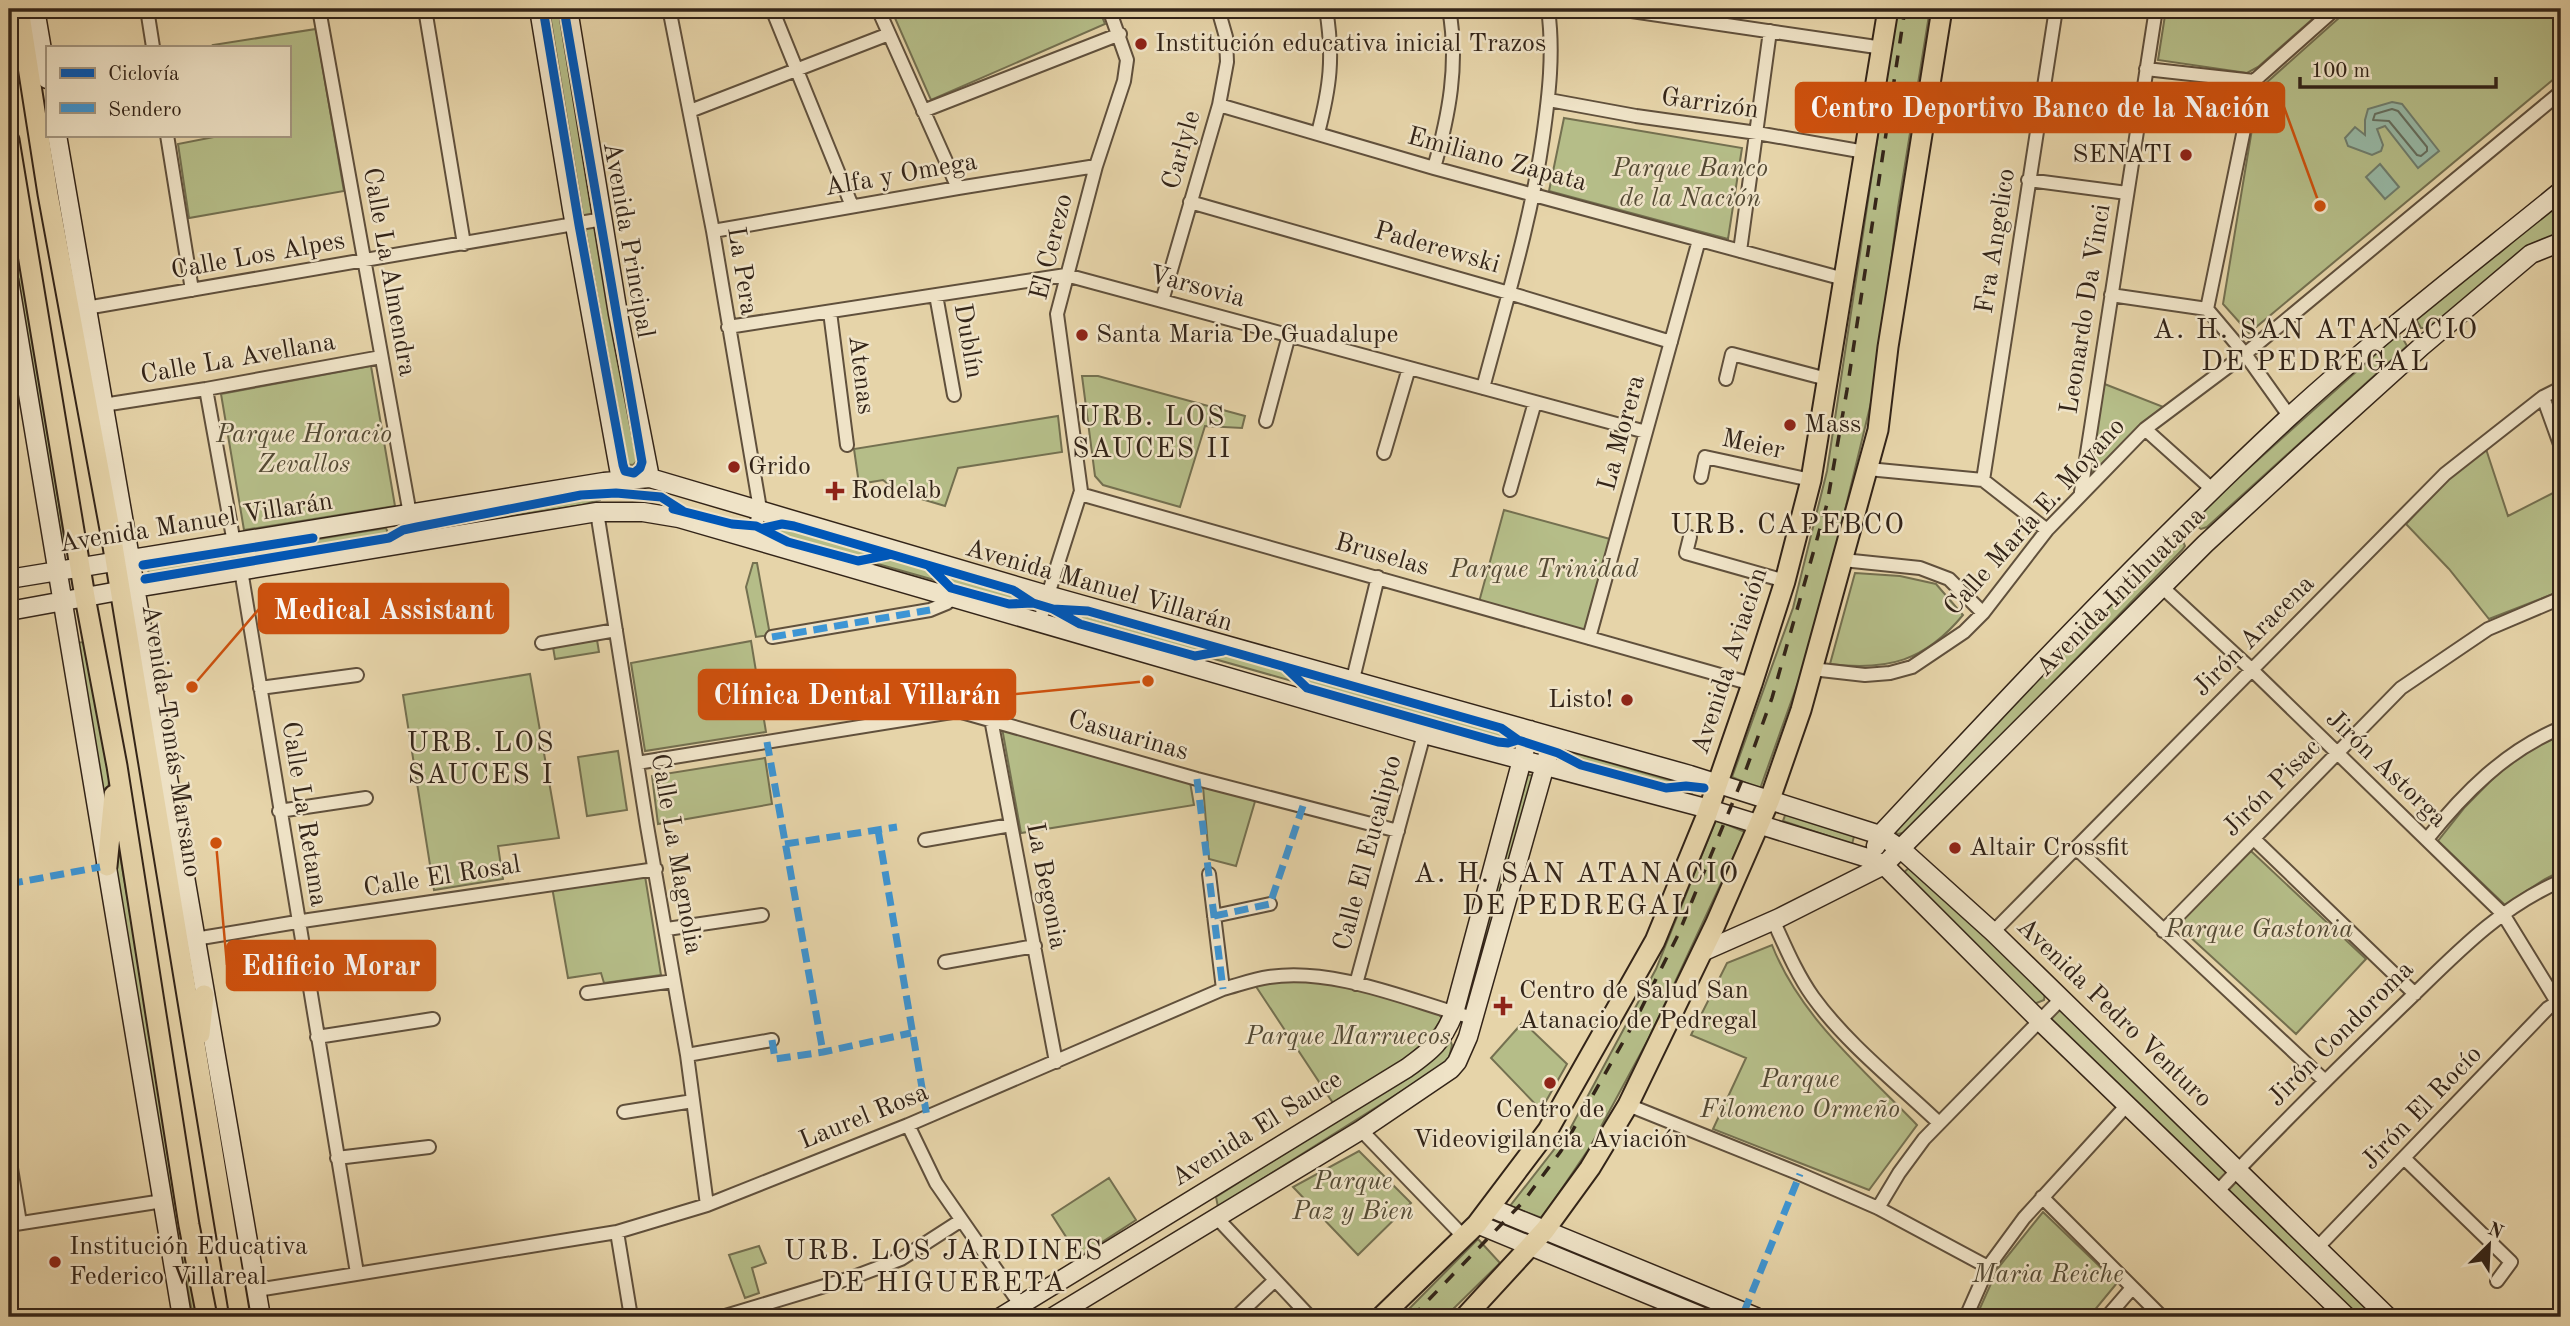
<svg xmlns="http://www.w3.org/2000/svg" width="2570" height="1326" font-family="'Old Standard TT',serif">
  <style>
    .green { fill: #b5bd88; stroke: #747050; stroke-width: 2 }
    .water { fill: #97b8a5; stroke: #6f7d6d; stroke-width: 2 }
    .lines { fill: none; stroke-linecap: round; stroke-linejoin: round }
    .shore { stroke: #656e5e; stroke-width: 2 }
    .street-casing { stroke: #60503c; stroke-width: 16 }
    .secondary-casing { stroke: #332418; stroke-width: 21 }
    .primary-casing { stroke: #332418; stroke-width: 23 }
    .street { stroke: #efe3c7; stroke-width: 12 }
    .secondary { stroke: #efe3c7; stroke-width: 18 }
    .primary { stroke: #e6d4a9; stroke-width: 19 }
    .rail { stroke: #332418; stroke-width: 3.5; stroke-dasharray: 12 12; stroke-linecap: butt }
    .quiet { stroke: #3d95d4; stroke-width: 7; stroke-dasharray: 14 7; stroke-linecap: butt }
    .cycleway-casing { stroke: #efe3c7; stroke-width: 13 }
    .cycleway { stroke: #0057b8; stroke-width: 9 }
    .poi-dot { fill: #8f2418; stroke: #efe3c7; stroke-width: 2.5 }
    .labels { text-anchor: middle; dominant-baseline: central; stroke-width: 5; stroke-linejoin: round; paint-order: stroke }
    .poi-label { font-size: 26px; fill: #332418; stroke: #efe3c7; text-anchor: start }
    .street-label { font-size: 26px; fill: #332418; stroke: #efe3c7 }
    .park-label { font-size: 26px; font-style: italic; fill: #544a34; stroke: #efe3c7 }
    .neighbourhood-label { font-size: 28px; letter-spacing: 2px; fill: #332418; stroke: #efe3c7 }
    .leader { fill: none; stroke: #cd510e; stroke-width: 2.5 }
    .callout-dot { fill: #cd510e; stroke: #efe3c7; stroke-width: 2.5 }
    .callout { fill: #cd510e; stroke: #cd510e; stroke-width: 2.5 }
    .callout-label { font-size: 28px; text-anchor: middle; font-weight: bold; fill: #fff }
  </style>
  <rect width="100%" height="100%" fill="#e6d4a9"/>
  <filter id="stains"><feTurbulence type="fractalNoise" baseFrequency=".00286" numOctaves="4"/><feColorMatrix values="0 0 0 0 .2 0 0 0 0 .09 0 0 0 0 .02 0 0 0 .5 -.17"/></filter>
  <radialGradient id="worn" r=".72"><stop offset=".6" stop-color="#630" stop-opacity="0"/><stop offset="1" stop-color="#630" stop-opacity=".3"/></radialGradient>
  <path class="green" d="M549 9H560L638 460 633 465 624 464Z
    M891 9H1099L1105 24 931 100Z
    M1897 9H1930L1898 208 1876 382 1832 564 1806 660 1760 789 1732 777 1793 608 1827 471Z
    M2166 9H2324L2258 67 2247 73 2158 60Z
    M2349 9H2561V73L2249 333 2223 304 2257 99 2265 84Z
    M316 29 344 191 189 218 178 144 224 135H289V47H214L213 45Z
    M1564 118 1742 148 1728 239 1549 191Z
    M2561 201V235L2516 259 2428 328H2421L2416 319Z
    M9 241 26 278 65 544 59 545Z
    M2396 336 2402 337 2407 346 2207 527 2201 529 2195 525 2194 518 2211 502Z
    M371 366 395 506 244 530 221 394Z
    M1082 376H1098L1245 416 1242 428 1205 426 1180 507 1103 485 1095 476Z
    M2102 383 2166 408 2143 425 2088 477Z
    M1058 416 1062 452 958 468 945 506 898 492 883 480 859 484 854 449Z
    M2486 449 2508 516 2561 489V591L2489 619 2449 569 2406 524 2454 473Z
    M600 496V500L582 505 442 527V524Z
    M1504 510 1610 539 1585 631 1479 602Z
    M783 527 1022 596 1028 602 1009 601 789 539 772 529Z
    M386 528 389 536 150 576 147 567Z
    M2174 538 2182 539 2185 546 2182 550 1907 832 1898 834 1893 831 1892 827Z
    M753 563H757L770 635 756 637 746 587Z
    M1855 573 1900 576 1936 584 1963 615C1925 661 1888 671 1830 664Z
    M1063 611 1083 612 1501 732 1513 739 1499 740 1081 621Z
    M597 640 599 652 555 659 553 647Z
    M751 641 766 732 645 751 631 663Z
    M83 642 110 770 105 822 76 643Z
    M530 674 559 838 498 846 503 879 434 890 403 695Z
    M1002 728 1190 782 1194 805 1021 833Z
    M2561 732V871L2545 879 2505 905 2438 841 2465 807 2516 755Z
    M618 751 627 810 587 816 578 757Z
    M1573 753 1582 755 1694 787 1692 794 1580 763 1565 754Z
    M765 758 772 804 658 824 652 776Z
    M1524 774 1535 776 1472 995 1466 993Z
    M1203 786 1256 798 1236 866 1209 859Z
    M1787 810 1855 833 1852 844 1783 821Z
    M1716 820 1745 832 1649 1038 1590 1147 1542 1218 1510 1206 1570 1129 1656 969Z
    M116 832 198 1303 192 1312 110 870Z
    M2251 851 2366 959 2296 1034 2177 925Z
    M1911 866 2045 993 2044 1000 2034 1004 1902 874Z
    M645 876 661 975 604 983 601 973 568 978 552 887Z
    M1772 945C1800 1017 1864 1070 1917 1125L1869 1190 1713 1129 1746 1058 1691 1035 1727 963Z
    M1272 982H1312L1355 988 1436 1011 1442 1018C1420 1057 1371 1081 1335 1106L1255 985Z
    M2058 1008 2061 1009 2228 1172 2219 1183 2049 1019Z
    M1523 1022 1567 1064 1541 1110 1491 1058Z
    M1450 1040 1452 1045 1448 1062 1218 1207 1216 1197 1427 1063Z
    M1359 1151 1411 1203 1358 1255 1293 1187Z
    M1109 1178 1136 1220 1079 1257 1052 1215Z
    M2234 1179 2385 1317H2351L2225 1195V1185Z
    M2043 1212 2117 1283 2089 1317H1976L1998 1268Z
    M1478 1239 1500 1263 1445 1317H1401Z
    M759 1246 766 1263 752 1268 759 1293 745 1298 729 1255Z"/>
  <path class="water" d="M2392 102 2402 104 2439 151 2418 168 2385 126 2377 129 2383 145 2381 151 2372 155 2348 146 2345 138 2355 127 2365 135V120L2368 109Z
    M2380 164 2399 187 2385 199 2366 177Z"/>
  <g class="lines">
    <path class="shore" d="M2392 109 2398 111 2427 147V151L2421 156 2417 155 2389 121 2373 120 2375 114Z"/>
    <g class="street-casing">
      <path id="street" d="M147 9 153 47
        M319 9 415 542
        M425 9 464 244
        M671 9 670 13 713 231 760 509 752 541
        M772 9 852 206
        M878 9 958 188
        M1618 9 1883 48
        M2146 69 2254 81
        M1549 100 1636 116 1757 133 1865 152
        M1219 105 1434 168 1844 279
        M690 111 889 34
        M923 111 1120 34
        M1318 133C1330 87 1334 57 1326 9
        M167 135 192 290
        M1434 168C1449 115 1459 64 1449 9
        M2028 180 2127 193
        M1190 202 1509 293 1671 342
        M713 231 958 188 1096 166
        M1740 251 1770 31
        M936 295 954 395
        M2111 295 2207 309 2245 354 2290 417
        M1162 301 1219 105 1227 62 1226 37 1218 9
        M86 308 603 219
        M2207 309 2254 81 2335 9
        M830 312 847 445
        M728 327 1066 275 1646 432
        M1726 379 1732 354 1827 379
        M1483 388C1505 305 1531 222 1543 137 1549 95 1554 52 1548 9
        M206 389 234 543
        M2543 397 2561 447
        M103 405 206 389 381 357
        M1266 421 1289 335
        M2145 429 2213 490
        M1384 453 1409 368
        M1868 469 1983 480 2047 530
        M1701 477 1705 457 1811 480
        M1983 480 2056 9
        M1510 490 1535 402
        M2081 492 2156 9
        M1080 494 1752 684
        M597 512 647 826 687 1055 707 1205
        M1690 537 1686 553 1785 581
        M1843 560 1920 568 1949 579 1983 613
        M241 570 357 1273
        M2162 587 2252 670 2503 914 2557 1002
        M1039 623 1081 491 1057 314 1096 166 1124 81 1127 60 1109 9
        M772 637 930 610 947 603 951 598
        M1589 638 1699 240
        M542 643 616 630
        M1812 669 1865 675 1890 673 1912 667 1964 632 1983 613 2047 530 2145 429 2245 354 2561 92
        M1353 679 1378 577
        M260 688 357 675
        M991 719 1056 1062
        M637 763 958 711 1197 779 1398 831
        M279 811 366 798
        M2254 839 2415 994
        M2427 839C2463 794 2506 750 2561 728
        M925 840 1011 825
        M2077 849 2325 1081
        M1209 874 1223 989
        M1214 916 1270 904
        M1773 920C1785 946 1796 973 1813 997 1847 1044 1897 1083 1939 1123
        M667 929 762 915
        M2163 931 2401 688 2488 629 2561 598
        M1993 932 2445 474 2543 397 2561 388
        M195 939 309 920 656 869
        M945 962 1035 946
        M1356 984 1424 734
        M587 993 674 981
        M317 1037 433 1019
        M687 1055 772 1040
        M1628 1105 1800 1174 1878 1208 1988 1267
        M624 1112 693 1101
        M908 1125 936 1183 1029 1317
        M1361 1130 1464 1237
        M9 1156 20 1223
        M337 1158 429 1147
        M2405 1159 2511 1262 2497 1281
        M2217 1192C2277 1128 2339 1067 2402 1006 2451 959 2497 908 2561 881
        M2042 1197 2162 1317
        M1878 1208 1899 1173 1924 1139 2062 998
        M1217 1218 1310 1317
        M9 1225 163 1201
        M617 1232 631 1317
        M2316 1249 2548 1008 2561 1000
        M257 1290 617 1232 707 1205 908 1125 1223 989C1238 985 1254 979 1269 977 1335 967 1410 1001 1473 1018
        M722 1317 851 1278 901 1259 960 1221
        M1236 1317 1275 1280
        M1966 1317 1988 1267 2024 1218 2127 1105
        M2107 1317 2132 1288"/>
    </g>
    <g class="secondary-casing">
      <path id="secondary" d="M35 9 47 79
        M539 9 572 209 621 480
        M568 9 618 314 650 478
        M57 135 261 1317
        M9 280 182 1317
        M9 579 604 482 650 478 1047 595 1690 775 1880 835 1902 850 1993 932 2388 1317
        M9 611 135 588 597 512H643L679 518 1424 734 1709 809 1871 859 1884 865 2045 1026 2347 1317
        M1876 846 1880 835C2012 693 2146 550 2288 418 2375 338 2470 265 2561 191
        M1702 952 1779 918 1884 865 2205 544 2307 450 2422 346 2531 254 2561 242
        M1491 1208 1756 1317
        M1477 1224 1703 1317
        M1001 1317 1407 1068C1432 1050 1442 1042 1454 1013L1530 730
        M1053 1317 1361 1130 1451 1069 1457 1062 1468 1037 1553 737"/>
    </g>
    <g class="primary-casing">
      <path id="primary" d="M19 9 48 194 112 540 240 1317
        M9 140 85 597 117 766 189 1225 207 1317
        M107 866 114 795
        M200 1034 204 995
        M1381 1317 1477 1224 1548 1130 1655 941 1706 817 1752 684 1785 581 1811 480 1888 9
        M1465 1317 1545 1230 1590 1168 1628 1105 1715 925 1770 799 1801 710 1878 430 1888 347 1942 9"/>
    </g>
    <use href="#street" class="street"/>
    <use href="#secondary" class="secondary"/>
    <use href="#primary" class="primary"/>
    <path class="rail" d="M1412 1317 1523 1202 1561 1151 1635 1021 1678 935 1744 775 1772 698 1827 504 1847 390 1905 9"/>
    <path class="quiet" d="M9 339 18 337
      M772 637 930 610
      M767 742 823 1052
      M1197 779 1223 989
      M878 830 927 1117
      M785 844 897 827
      M9 884 100 867
      M1214 916 1270 904 1303 806
      M772 1040 775 1059 823 1052 911 1033
      M1744 1312 1800 1174"/>
    <g class="cycleway-casing">
      <path id="cycleway" d="M543 9 579 225 623 465 625 471 634 473 640 468 642 462 564 9
        M673 509 732 524 756 526 788 542 858 561 888 555
        M764 528 782 524 794 526 1013 590 1033 603 1053 609 1080 624 1195 656 1223 651
        M143 565 313 538
        M929 566 951 588 1009 604 1033 603
        M145 579 389 538 403 530 417 527 581 495 616 493 661 497 683 511
        M1053 609 1088 611 1501 728 1518 740 1558 753 1581 765 1666 788 1686 786 1704 788
        M1286 668 1307 688 1498 742 1508 743 1518 740"/>
    </g>
    <use href="#cycleway" class="cycleway"/>
  </g>
  <g class="poi-dot">
    <circle cx="1141" cy="44" r="7"/>
    <circle cx="2186" cy="155" r="7"/>
    <circle cx="1082" cy="335" r="7"/>
    <circle cx="1790" cy="425" r="7"/>
    <circle cx="734" cy="467" r="7"/>
    <path d="M831.5 480.5h7v7h7v7h-7v7h-7v-7h-7v-7h7z"/>
    <circle cx="1627" cy="700" r="7"/>
    <circle cx="1955" cy="848" r="7"/>
    <path d="M1499.5 995.5h7v7h7v7h-7v7h-7v-7h-7v-7h7z"/>
    <circle cx="1550" cy="1083" r="7"/>
    <circle cx="55" cy="1262" r="7"/>
  </g>
  <g class="labels">
    <g class="poi-label">
      <text x="1155" y="44">Institución educativa inicial Trazos</text>
      <text x="2172" y="155" text-anchor="end">SENATI</text>
      <text x="1096" y="335">Santa Maria De Guadalupe</text>
      <text x="1804" y="425">Mass</text>
      <text x="748" y="467">Grido</text>
      <text x="851" y="491">Rodelab</text>
      <text x="1613" y="700" text-anchor="end">Listo!</text>
      <text x="1969" y="848">Altair Crossfit</text>
      <text x="1519" y="991">Centro de Salud San<tspan x="1519" dy="30">Atanacio de Pedregal</tspan></text>
      <text x="1550" y="1110" text-anchor="middle">Centro de<tspan x="1550" dy="30">Videovigilancia Aviación</tspan></text>
      <text x="69" y="1247">Institución Educativa<tspan x="69" dy="30">Federico Villareal</tspan></text>
    </g>
    <g class="street-label">
      <text transform="translate(1710 104) rotate(8)">Garrizón</text>
      <text transform="translate(1182 150) rotate(-74)">Carlyle</text>
      <text transform="translate(1497 160) rotate(15)">Emiliano Zapata</text>
      <text transform="translate(901 175) rotate(-10)">Alfa y Omega</text>
      <text transform="translate(628 240) rotate(80)">Avenida Principal</text>
      <text transform="translate(1996 241) rotate(-81)">Fra Angelico</text>
      <text transform="translate(1052 247) rotate(-76)">El Cerezo</text>
      <text transform="translate(1437 248) rotate(16)">Paderewski</text>
      <text transform="translate(258 256) rotate(-10)">Calle Los Alpes</text>
      <text transform="translate(742 271) rotate(81)">La Pera</text>
      <text transform="translate(389 272) rotate(80)">Calle La Almendra</text>
      <text transform="translate(1197 287) rotate(15)">Varsovia</text>
      <text transform="translate(2086 309) rotate(-81)">Leonardo Da Vinci</text>
      <text transform="translate(968 341) rotate(80)">Dublín</text>
      <text transform="translate(238 359) rotate(-10)">Calle La Avellana</text>
      <text transform="translate(861 375) rotate(83)">Atenas</text>
      <text transform="translate(1622 433) rotate(-75)">La Morera</text>
      <text transform="translate(1753 445) rotate(12)">Meier</text>
      <text transform="translate(2035 517) rotate(-48)">Calle María E. Moyano</text>
      <text transform="translate(196 523) rotate(-9)">Avenida Manuel Villarán</text>
      <text transform="translate(1382 555) rotate(16)">Bruselas</text>
      <text transform="translate(1099 586) rotate(16)">Avenida Manuel Villarán</text>
      <text transform="translate(2121 592) rotate(-45)">Avenida Intihuatana</text>
      <text transform="translate(2254 636) rotate(-45)">Jirón Aracena</text>
      <text transform="translate(1730 661) rotate(-72)">Avenida Aviación</text>
      <text transform="translate(1128 736) rotate(16)">Casuarinas</text>
      <text transform="translate(171 741) rotate(81)">Avenida Tomás Marsano</text>
      <text transform="translate(2386 769) rotate(44)">Jirón Astorga</text>
      <text transform="translate(2272 788) rotate(-45)">Jirón Pisac</text>
      <text transform="translate(304 814) rotate(81)">Calle La Retama</text>
      <text transform="translate(1368 853) rotate(-75)">Calle El Eucalipto</text>
      <text transform="translate(676 854) rotate(80)">Calle La Magnolia</text>
      <text transform="translate(442 877) rotate(-9)">Calle El Rosal</text>
      <text transform="translate(1046 886) rotate(79)">La Begonia</text>
      <text transform="translate(2114 1013) rotate(44)">Avenida Pedro Venturo</text>
      <text transform="translate(2341 1034) rotate(-45)">Jirón Condoroma</text>
      <text transform="translate(2422 1108) rotate(-46)">Jirón El Rocío</text>
      <text transform="translate(864 1117) rotate(-22)">Laurel Rosa</text>
      <text transform="translate(1257 1129) rotate(-32)">Avenida El Sauce</text>
    </g>
    <g class="park-label">
      <text x="1690" y="169">Parque Banco<tspan x="1690" dy="30">de la Nación</tspan></text>
      <text x="304" y="435">Parque Horacio<tspan x="304" dy="30">Zevallos</tspan></text>
      <text x="1544" y="570">Parque Trinidad</text>
      <text x="2259" y="930">Parque Gastonia</text>
      <text x="1348" y="1037">Parque Marruecos</text>
      <text x="1800" y="1080">Parque<tspan x="1800" dy="30">Filomeno Ormeño</tspan></text>
      <text x="1353" y="1182">Parque<tspan x="1353" dy="30">Paz y Bien</tspan></text>
      <text x="2048" y="1275">Maria Reiche</text>
    </g>
    <g class="neighbourhood-label">
      <text x="2316" y="331">A. H. SAN ATANACIO<tspan x="2316" dy="32">DE PEDREGAL</tspan></text>
      <text x="1152" y="418">URB. LOS<tspan x="1152" dy="32">SAUCES II</tspan></text>
      <text x="1788" y="526">URB. CAPEBCO</text>
      <text x="481" y="744">URB. LOS<tspan x="481" dy="32">SAUCES I</tspan></text>
      <text x="1577" y="875">A. H. SAN ATANACIO<tspan x="1577" dy="32">DE PEDREGAL</tspan></text>
      <text x="944" y="1252">URB. LOS JARDINES<tspan x="944" dy="32">DE HIGUERETA</tspan></text>
    </g>
  </g>
  <path class="leader" d="M2320 206L2284 107M192 687L259 609M1148 681L1015 694M216 843L227 965"/>
  <g class="callout-dot">
    <circle cx="2320" cy="206" r="7"/>
    <circle cx="192" cy="687" r="7"/>
    <circle cx="1148" cy="681" r="7"/>
    <circle cx="216" cy="843" r="7"/>
  </g>
  <g class="callout">
    <rect x="1796" y="83" width="488" height="49" rx="7"/>
    <rect x="259" y="584" width="249" height="49" rx="7"/>
    <rect x="699" y="670" width="316" height="49" rx="7"/>
    <rect x="227" y="941" width="208" height="49" rx="7"/>
  </g>
  <g class="callout-label">
    <text x="2040" y="117">Centro Deportivo Banco de la Nación</text>
    <text x="384" y="619">Medical Assistant</text>
    <text x="857" y="704">Clínica Dental Villarán</text>
    <text x="331" y="975">Edificio Morar</text>
  </g>
  <rect width="2570" height="1326" fill="none" stroke="#e6d4a9" stroke-width="35"/>
  <rect x="10" y="10" width="2549" height="1305" fill="none" stroke="#332418" stroke-width="3.5"/>
  <rect x="18" y="18" width="2535" height="1291" fill="none" stroke="#332418" stroke-width="2"/>
  <rect x="46" y="46" width="245" height="91" fill="#efe3c7" stroke="#a49781" stroke-width="2"/>
  <rect x="60" y="68" width="35" height="10" fill="#0057b8" stroke="#a49781" stroke-width="2"/>
  <text x="108" y="80" font-size="21" fill="#332418">Ciclovía</text>
  <rect x="60" y="103" width="35" height="10" fill="#3d95d4" stroke="#a49781" stroke-width="2"/>
  <text x="108" y="116" font-size="21" fill="#332418">Sendero</text>
  <g transform="translate(2489 1245) rotate(24)" stroke="#efe3c7" stroke-width="5" paint-order="stroke">
  <path d="M0-5L12 26L0 18L-12 26Z" fill="#332418"/>
  <text y="-10" font-size="19" font-weight="bold" text-anchor="middle" fill="#332418">N</text>
  </g>
  <path d="M2300 77v10h196v-10" fill="none" stroke="#332418" stroke-width="3.5"/>
  <text x="2311" y="77" font-size="21" fill="#332418" stroke="#efe3c7" stroke-width="5" paint-order="stroke">100 m</text>
  <rect width="100%" height="100%" filter="url(#stains)"/>
  <rect width="100%" height="100%" fill="url(#worn)"/>
</svg>
